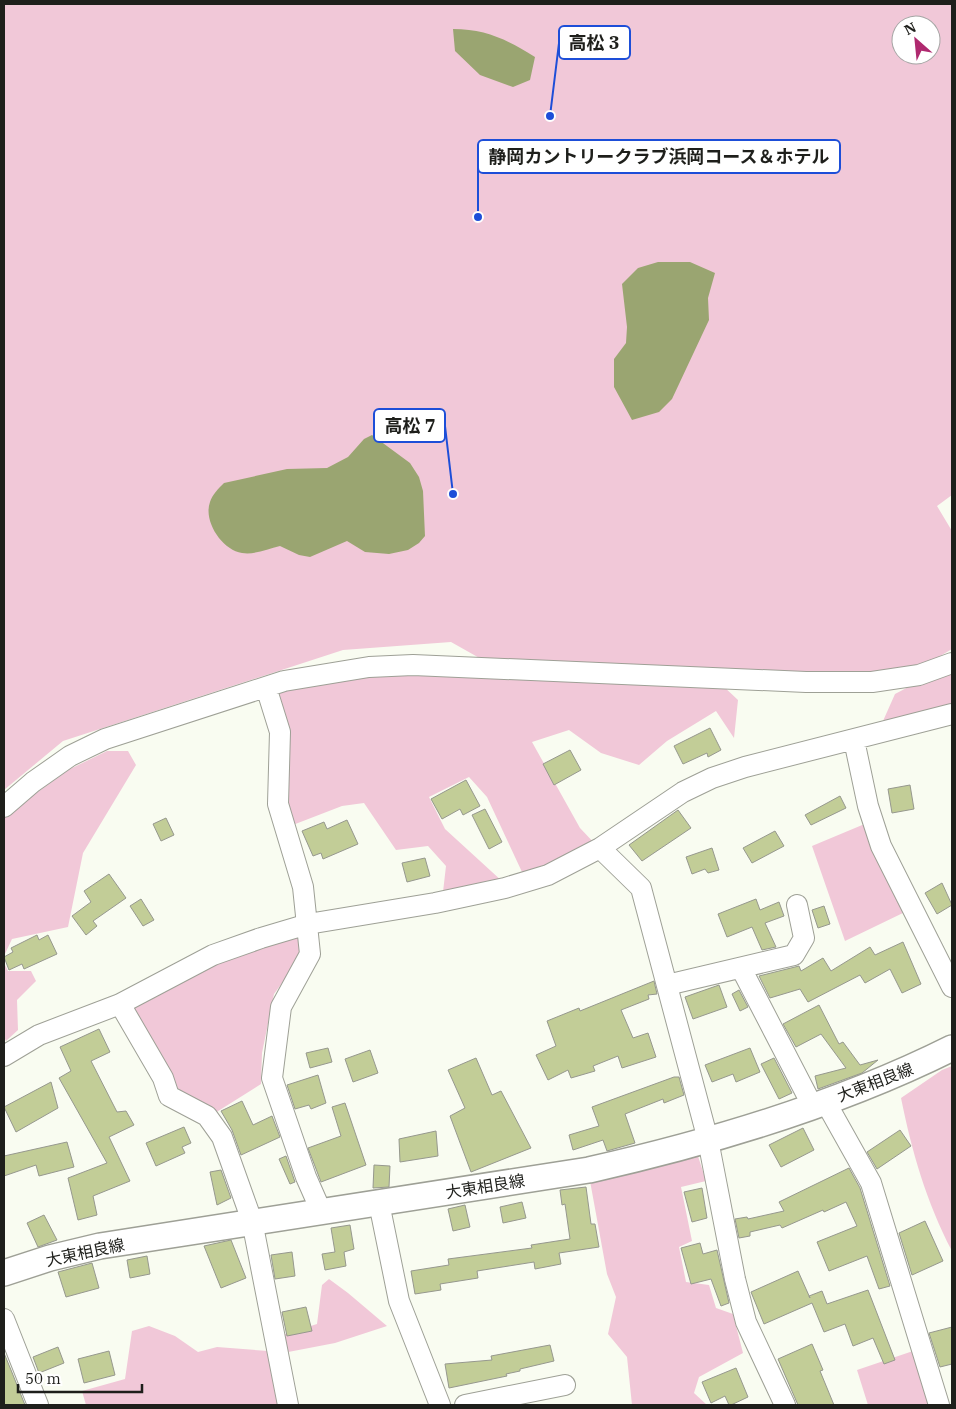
<svg xmlns="http://www.w3.org/2000/svg" width="956" height="1409" font-family="'IBM Plex Serif','Noto Sans JP',serif">
  <style>
    .green { fill: #f1c8d8; fill-rule: evenodd }
    .water { fill: #9aa571 }
    .building { fill: #c2cd97; stroke: #96988e }
    .lines { fill: none; stroke-linecap: round; stroke-linejoin: round }
    .minor-casing { stroke: #9ea096; stroke-width: 22 }
    .major-casing { stroke: #9ea096; stroke-width: 28 }
    .minor { stroke: #fff; stroke-width: 20 }
    .major { stroke: #fff; stroke-width: 25 }
    .labels { text-anchor: middle; dominant-baseline: central; stroke-width: 4.5; stroke-linejoin: round; paint-order: stroke }
    .street-label { font-size: 16px; fill: #1e1f1b; stroke: #fff }
    .leader { fill: none; stroke: #1d4ed8; stroke-width: 2 }
    .callout-dot { fill: #1d4ed8; stroke: #fff; stroke-width: 2 }
    .callout { fill: #fff; stroke: #1d4ed8; stroke-width: 2 }
    .callout-label { font-size: 18px; text-anchor: middle; font-weight: bold; fill: #1e1f1b }
  </style>
  <rect width="100%" height="100%" fill="#f9fcf1"/>
  <path class="green" d="M4 4H952V495L937 506 952 531V649L925 665 859 677 722 685 738 700 734 738 716 711 667 741 639 765 601 753 569 730 532 742 580 828 597 846 557 862 522 872 487 797 469 777 429 797 445 829 503 882 443 892 446 866 428 846 396 850 364 803 342 806 285 828 269 689 389 670 499 669 451 642 343 650 63 741 4 790ZM901 25H931V55H901Z
    M952 664V720L928 712 883 721 895 694Z
    M107 751H128L136 765 83 853 68 927 12 939 4 956V816L70 769Z
    M867 823 905 912 845 941 812 846Z
    M299 933 301 957 274 994 262 1053 261 1084 215 1113 168 1082 120 1004 213 959Z
    M4 963 8 971H31L36 981 17 1000 18 1030 6 1041 4 1037Z
    M952 1066V1251C926 1201 912 1152 901 1098L942 1070Z
    M697 1153 706 1181 681 1187 692 1241 679 1247 686 1282 709 1285 716 1308 733 1314 743 1353 699 1377 694 1393 707 1405H632L627 1357 608 1334 616 1297 607 1274 590 1181Z
    M329 1279 348 1293 387 1326 335 1343 283 1353 282 1335 317 1324 322 1285Z
    M149 1326 175 1336 198 1352 217 1347 268 1351 281 1405H86L82 1391 125 1379 132 1331Z
    M913 1351 934 1405H868L857 1370Z"/>
  <path class="water" d="M453 29C486 29 508 40 535 57L530 80 513 87 480 75 455 51Z
    M658 262H690L715 273 708 298 709 320 672 399 659 412 632 420 614 387V359L626 343 627 327 622 284 638 268Z
    M372 435 410 463 419 477 423 491 425 536 419 543 408 550 389 554 365 552 347 541 310 557 299 555 280 546C267 549 255 555 242 553 222 550 203 521 210 502 212 495 219 488 224 483L287 469 327 468 348 457 364 439Z"/>
  <path class="building" d="M710 728 721 750 708 757 707 753 683 764 674 746Z
    M570 750 581 770 554 785 543 764Z
    M466 780 480 806 463 815 460 809 442 819 431 799Z
    M910 785 914 809 892 813 888 789Z
    M840 796 846 808 811 825 805 815Z
    M485 809 502 842 489 849 472 815Z
    M678 810 691 828 642 861 629 845Z
    M166 818 174 835 161 841 153 824Z
    M347 820 358 844 323 859 321 853 313 856 302 831 324 822 327 829Z
    M775 831 784 846 752 863 743 848Z
    M712 848 719 870 708 873 705 869 692 874 686 857Z
    M425 858 430 876 407 882 402 863Z
    M109 874 126 898 93 921 97 926 86 935 72 916 91 902 84 891Z
    M942 883 952 905 937 914 925 893Z
    M141 899 154 920 143 926 130 906Z
    M756 899 760 910 779 902 784 916 765 923 776 947 762 950 752 927 727 937 718 914Z
    M824 906 830 924 818 928 812 910Z
    M37 935 39 940 48 935 57 954 24 969 22 964 9 970 4 957 13 952 11 948Z
    M903 942 921 984 902 993 890 969 865 983 860 975 808 1002 800 989 770 998 759 976 799 966 801 971 823 958 831 971 870 947 875 955Z
    M654 981 657 994 648 995 649 999 621 1010 633 1038 648 1033 656 1057 622 1068 618 1056 593 1066 595 1071 571 1078 568 1070 548 1080 536 1055 556 1046 547 1021 579 1008 580 1011Z
    M719 985 727 1007 693 1019 685 997Z
    M739 990 748 1007 740 1011 732 994Z
    M819 1005 839 1044 843 1042 860 1065 878 1060 862 1073 818 1089 815 1076 846 1068 821 1034 796 1047 783 1024Z
    M99 1029 110 1052 91 1061 117 1112 126 1111 134 1125 109 1137 130 1181 93 1196 97 1215 78 1220 68 1178 107 1163 59 1078 71 1071 60 1047Z
    M328 1048 332 1062 310 1068 306 1053Z
    M750 1048 760 1072 736 1082 733 1074 712 1082 705 1065Z
    M370 1050 378 1073 353 1082 345 1059Z
    M476 1058 492 1095 501 1091 531 1148 471 1172 450 1116 465 1108 448 1070Z
    M774 1058 792 1093 779 1099 761 1064Z
    M318 1075 326 1103 311 1109 309 1105 295 1109 287 1085Z
    M674 1077H679L684 1095 664 1103 663 1099 625 1114 635 1143 607 1151 603 1140 573 1150 569 1135 599 1126 592 1107Z
    M51 1082 58 1108 16 1132 4 1107Z
    M242 1101 253 1125 272 1116 280 1137 241 1155 232 1130 221 1111Z
    M345 1103 366 1165 321 1182 308 1148 341 1136 332 1107Z
    M184 1127 191 1143 182 1147 185 1153 156 1166 146 1143Z
    M803 1128 814 1150 781 1167 769 1145Z
    M900 1130 911 1146 877 1169 867 1152Z
    M436 1131 438 1156 400 1162 399 1139Z
    M67 1142 74 1167 39 1176 36 1165 4 1176V1156Z
    M286 1156 295 1182 290 1184 279 1159Z
    M374 1165 390 1166 389 1187 373 1188Z
    M849 1168 860 1188 890 1286 879 1289 867 1256 829 1271 817 1242 857 1226 846 1202 824 1212 823 1210 782 1228 780 1225 750 1232V1236L739 1238 735 1219 747 1217 748 1219 784 1211 779 1202Z
    M221 1170 231 1198 217 1205 210 1172Z
    M586 1187 591 1224H595L599 1247 559 1253 561 1264 535 1269 534 1262 477 1271 478 1278 440 1284 441 1290 415 1294 411 1271 449 1265 448 1259 532 1248 531 1245 570 1239 565 1204 562 1205 560 1190Z
    M702 1188 707 1218 692 1222 684 1192Z
    M522 1202 526 1218 503 1223 500 1207Z
    M465 1205 470 1227 453 1231 448 1209Z
    M44 1215 57 1240 38 1247 27 1223Z
    M925 1221 943 1261 912 1275 899 1233Z
    M350 1225 354 1249 344 1252 346 1266 325 1270 322 1254 335 1252 331 1228Z
    M231 1240 246 1278 221 1288 204 1246Z
    M700 1243 703 1254 717 1250 729 1303 721 1306 711 1279 691 1284 681 1248Z
    M292 1252 295 1276 275 1279 271 1255Z
    M147 1256 150 1274 130 1278 127 1260Z
    M92 1263 99 1288 66 1297 58 1272Z
    M798 1271 810 1298 809 1296 822 1291 827 1304 868 1290 895 1360 884 1364 873 1338 853 1346 845 1324 824 1332 812 1303 764 1324 751 1292Z
    M306 1307 312 1331 287 1336 282 1312Z
    M952 1327V1364L940 1367 929 1333Z
    M812 1344 823 1370 820 1371 834 1405H798L778 1359Z
    M550 1345 554 1361 520 1369V1371L506 1374 507 1376 449 1388 445 1364 492 1360 491 1356Z
    M58 1347 64 1363 39 1373 33 1357Z
    M109 1351 115 1375 84 1383 78 1359Z
    M4 1353 11 1370 25 1405H4Z
    M736 1368 748 1397 731 1405H729L725 1396 711 1403 702 1382Z"/>
  <g class="lines">
    <g class="minor-casing">
      <path id="minor" d="M266 687 280 732 278 804 303 887 310 954 281 1007 272 1078 306 1177 321 1211
        M854 740 868 806 881 846 952 987
        M4 807 33 782 70 756 105 739 284 681 369 667 413 665 806 682H872L919 675 952 663
        M600 848 641 888 708 1140 735 1279 746 1322 785 1405
        M741 968 812 1105
        M667 985 794 955 804 938 797 905
        M120 1004 163 1078 169 1096 207 1116 222 1137 252 1221 288 1405
        M4 1056 39 1035 120 1004 213 955 261 938 308 924 435 903 505 888 548 875 600 848 683 792 712 778 745 767 952 714
        M825 1101 871 1183 939 1405
        M379 1203 399 1301 440 1405
        M4 1319 38 1405
        M465 1405 565 1385"/>
    </g>
    <g class="major-casing">
      <path id="major" d="M4 1273 50 1258 100 1246 589 1170C713 1142 838 1105 952 1048"/>
    </g>
    <use href="#minor" class="minor"/>
    <use href="#major" class="major"/>
  </g>
  <g class="labels">
    <g class="street-label">
      <text transform="translate(875 1082) rotate(-21)">大東相良線</text>
      <text transform="translate(485 1186) rotate(-9)">大東相良線</text>
      <text transform="translate(85 1252) rotate(-12)">大東相良線</text>
    </g>
  </g>
  <path class="leader" d="M550 116L559 43M478 217L478 157M453 494L445 426"/>
  <g class="callout-dot">
    <circle cx="550" cy="116" r="5"/>
    <circle cx="478" cy="217" r="5"/>
    <circle cx="453" cy="494" r="5"/>
  </g>
  <g class="callout">
    <rect x="559" y="26" width="71" height="33" rx="5"/>
    <rect x="478" y="140" width="362" height="33" rx="5"/>
    <rect x="374" y="409" width="71" height="33" rx="5"/>
  </g>
  <g class="callout-label">
    <text x="594" y="49">高松 3</text>
    <text x="659" y="163">静岡カントリークラブ浜岡コース＆ホテル</text>
    <text x="410" y="432">高松 7</text>
  </g>
  <rect width="956" height="1409" fill="none" stroke="#1e1f1b" stroke-width="10"/>
  <g transform="translate(916 40) rotate(333)"><circle r="24" fill="#ffffff" stroke="#a5a5a4"/>
  <path d="M0-4L9 19L0 12L-9 19Z" fill="#af296f"/>
  <text y="-8" font-size="14" font-weight="bold" text-anchor="middle" fill="#1e1f1b">N</text>
  </g>
  <path d="M18 1384v8h124v-8" fill="none" stroke="#1e1f1b" stroke-width="2.5"/>
  <text x="25" y="1384" font-size="15" fill="#1e1f1b" stroke="#ffffff" stroke-width="4" paint-order="stroke">50 m</text>
</svg>
